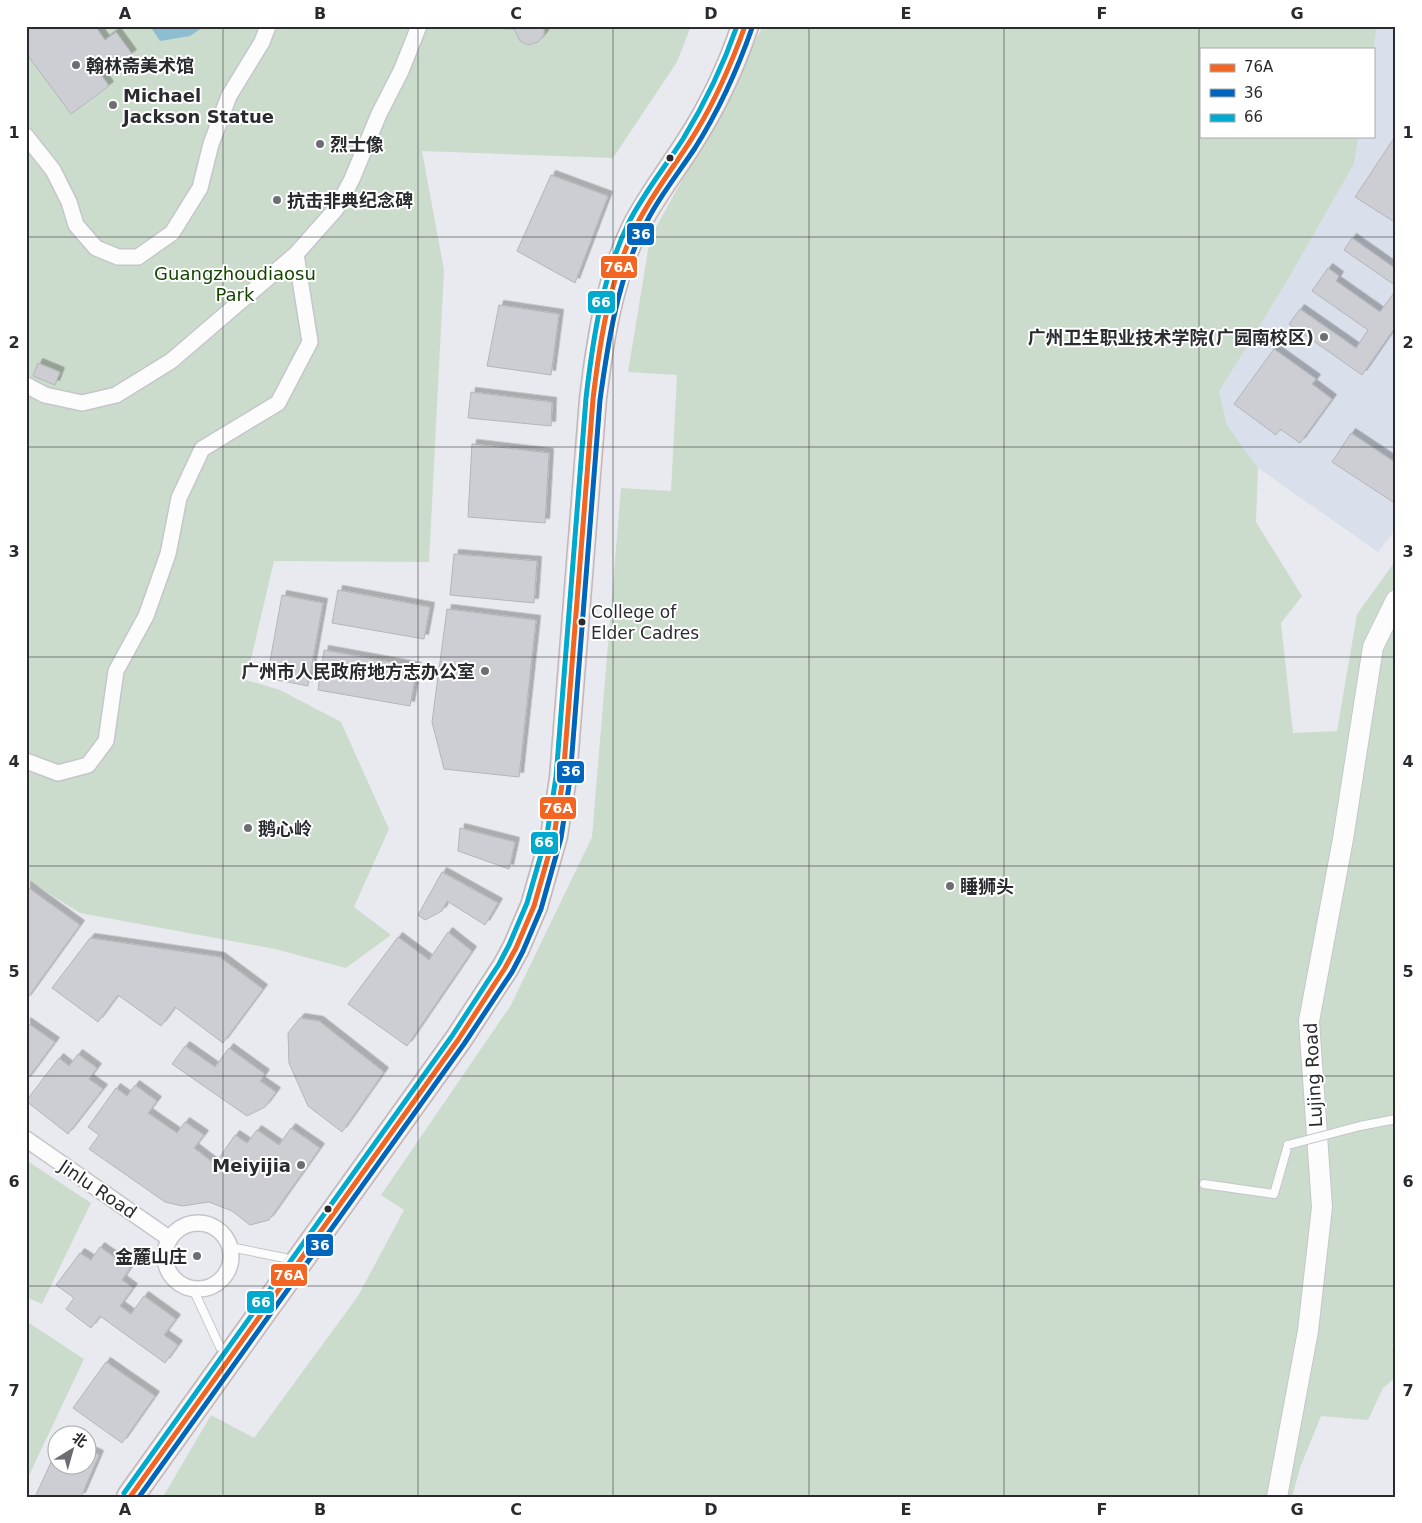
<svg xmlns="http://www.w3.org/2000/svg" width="1422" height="1523" font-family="'DejaVu Sans','Noto Sans SC',sans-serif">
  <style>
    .built { fill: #d9dfeb }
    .green { fill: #ccdccc }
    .water { fill: #8ebdd1 }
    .building { fill: #ccced3; stroke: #b3b5b9; filter: url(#shadow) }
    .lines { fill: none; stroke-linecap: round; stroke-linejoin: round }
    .lane-casing { stroke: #c4c6cb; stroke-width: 10 }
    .street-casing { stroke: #c4c6cb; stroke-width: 18 }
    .secondary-casing { stroke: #c4c6cb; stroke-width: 22 }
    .highway-casing { stroke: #c1b7bb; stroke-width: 29 }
    .lane { stroke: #fcfcfd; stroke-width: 8 }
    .street { stroke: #fcfcfd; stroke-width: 15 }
    .secondary { stroke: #fcfcfd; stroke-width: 20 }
    .highway { stroke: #f1e7e9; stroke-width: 26 }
    .lane-bridge-casing { stroke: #c4c6cb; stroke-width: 10; stroke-linecap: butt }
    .lane-bridge { stroke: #fcfcfd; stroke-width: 8 }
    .bus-1-casing { stroke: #fff; stroke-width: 9 }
    .bus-2-casing { stroke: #fff; stroke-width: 9 }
    .bus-3-casing { stroke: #fff; stroke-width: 9 }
    .bus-1 { stroke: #f26522; stroke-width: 5 }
    .bus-2 { stroke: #0065bd; stroke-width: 5 }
    .bus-3 { stroke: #00a9ce; stroke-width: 5 }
    .grid { fill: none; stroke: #292b2f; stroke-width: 1; stroke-opacity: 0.55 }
    .poi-dot { fill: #6c6e73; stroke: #fff; stroke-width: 2 }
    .bus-dot { fill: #292b2f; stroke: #fff; stroke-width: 2 }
    .labels { text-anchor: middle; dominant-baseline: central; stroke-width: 4; stroke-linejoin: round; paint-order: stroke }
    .bus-label { font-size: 17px; fill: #292b2f; stroke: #fff; text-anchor: start }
    .poi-label { font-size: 18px; font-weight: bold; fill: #292b2f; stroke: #fff; text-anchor: start }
    .park-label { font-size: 18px; fill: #144501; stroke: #fff }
    .street-label { font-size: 18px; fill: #292b2f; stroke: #fff }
    .line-badge { stroke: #fff; stroke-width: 2 }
    .badge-label { font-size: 14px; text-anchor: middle; font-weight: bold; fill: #fff }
    .neatline { fill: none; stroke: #292b2f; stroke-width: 2 }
    .grid-label { font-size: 16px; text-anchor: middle; font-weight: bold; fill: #292b2f }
  </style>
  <defs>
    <filter id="shadow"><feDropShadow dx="4.5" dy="-4.5" stdDeviation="0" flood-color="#0004"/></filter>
  </defs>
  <rect width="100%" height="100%" fill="#e8eaf0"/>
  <path class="built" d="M1377 26H1396V529L1378 552 1258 468 1227 425 1219 392 1286 283 1354 164 1359 136H1373V52Z"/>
  <path class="green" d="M26 26H691L677 62 613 158 422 151 444 270 429 562 274 561 246 680 280 690 341 722 389 829 354 907 391 935 346 968 275 949 80 913 26 879Z
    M763 26H1377L1373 52V49H1201V136H1359L1354 164 1286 283 1219 392 1227 425 1258 468 1256 522 1302 596 1281 623 1293 733 1337 731 1357 614 1396 560V1342L1392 1344 1396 1353V1377L1383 1388 1368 1420 1321 1416 1300 1468 1292 1497H163L211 1415 254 1438 358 1296 404 1210 381 1195 511 1005 592 837 621 488 671 491 677 375 628 372 650 238 702 144Z
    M26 1160 91 1203 42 1304 26 1297Z
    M26 1321 84 1359 26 1482Z"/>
  <path class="water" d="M150 26H205L190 36 160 41Z"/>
  <path class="building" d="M26 26H95L105 40 116 32 132 54 102 76 109 86 71 114 26 53Z
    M544 26V35L538 42 528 45 520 41 514 29H505L493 26Z
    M1396 135V223L1355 197Z
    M551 175 608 196 575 283 517 251Z
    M1352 238 1396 269V286L1344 250Z
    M1328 268 1339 276 1336 281 1380 312 1396 290V326L1362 375 1289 324 1300 309 1356 348 1368 330 1312 291Z
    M499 305 559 314 551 375 487 366Z
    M1274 349 1316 379 1312 384 1332 399 1300 443 1280 429 1276 435 1234 404Z
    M38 363 60 372 55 385 33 376Z
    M471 392 552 402 551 426 468 418Z
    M1351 433 1396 463V504L1332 462Z
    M472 444 549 453 545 523 468 517Z
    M454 554 537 561 534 603 450 595Z
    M338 590 430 607 424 639 332 623Z
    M282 595 323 603 308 686 267 678Z
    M447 609 536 620 519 777 444 769 432 722Z
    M324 650 417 667 410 706 318 690Z
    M460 828 515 842 509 869 458 851Z
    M442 872 498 903 485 925 447 901 442 911 425 920 418 915Z
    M26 886 80 925 26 1000Z
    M448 932 472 951 407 1046 348 1004 398 937 429 960Z
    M90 938 220 957 263 989 223 1043 175 1007 161 1026 118 995 98 1022 52 988Z
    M300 1018 319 1021 384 1072 342 1132 308 1106 289 1063 288 1033Z
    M26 1022 55 1042 26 1081Z
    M185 1046 215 1067 229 1048 265 1074 260 1081 276 1092 265 1107 247 1116 172 1064Z
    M78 1054 97 1068 89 1079 103 1089 68 1134 26 1101 59 1058 69 1066Z
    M135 1085 157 1101 148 1113 177 1133 185 1122 204 1135 194 1148 215 1164 235 1135 247 1143 257 1130 279 1145 291 1128 320 1148 269 1220 250 1225 232 1211 209 1202 182 1206 165 1202 89 1149 99 1135 88 1127 116 1088 127 1096Z
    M100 1247 130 1268 122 1280 133 1288 120 1306 131 1314 144 1296 176 1319 164 1335 178 1345 165 1363 100 1316 91 1328 66 1309 74 1298 56 1285 80 1253 91 1260Z
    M106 1362 155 1396 122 1443 73 1408Z
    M58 1447V1466H88V1450L99 1455 81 1497H35Z"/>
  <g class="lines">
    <g class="lane-casing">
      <path id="lane" d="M1360 1126 1396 1119
        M1204 1184 1274 1194 1288 1145
        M230 1247 285 1258
        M193 1289 220 1347"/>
    </g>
    <g class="street-casing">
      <path id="street" d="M26 136 53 170 69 202 76 225 96 248 118 257H138L172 233 200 188 211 144 229 96 262 42 268 26
        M26 385 45 395 82 403 116 395 171 361 296 254 336 209 352 179 379 114 401 71 419 26
        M26 761 58 773 88 765 106 741 116 671 146 616 168 554 179 498 202 449 278 403 310 342 296 254
        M26 1139 170 1239
        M165 1256a33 33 0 1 1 66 0a33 33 0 1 1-66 0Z"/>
    </g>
    <g class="secondary-casing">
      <path id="secondary" d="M1277 1497 1308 1331 1322 1207 1309 1021 1343 839 1373 647 1396 600"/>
    </g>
    <g class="highway-casing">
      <path id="highway" d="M130 1497 458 1040 505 968 516 948 534 906 554 836 563 778 593 399C600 340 609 280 636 226 651 197 672 170 689 143 713 106 731 68 745 26"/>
    </g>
    <use href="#lane" class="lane"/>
    <use href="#street" class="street"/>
    <use href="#secondary" class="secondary"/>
    <use href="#highway" class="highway"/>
    <g class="lane-bridge-casing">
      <path id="lane-bridge" d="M1288 1145 1360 1126"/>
    </g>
    <use href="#lane-bridge" class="lane-bridge"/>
    <g class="bus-1-casing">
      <path id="bus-1" d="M130 1497 458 1040 505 968 516 948 534 906 554 836 563 778 593 399C600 340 609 280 636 226 653 192 678 162 697 130 717 97 732 62 745 26"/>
    </g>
    <g class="bus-2-casing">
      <path id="bus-2" d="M139 1497 464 1044 512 972 523 951 541 909 561 838 570 779 600 400C608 342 617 284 642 231 656 201 677 175 695 148 719 110 737 71 752 28"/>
    </g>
    <g class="bus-3-casing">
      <path id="bus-3" d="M124 1493 452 1036 499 964 509 945 527 903 547 834 556 777 586 398C593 338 602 277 629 222 644 193 665 167 683 139 705 103 723 66 737 26"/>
    </g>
    <use href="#bus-1" class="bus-1"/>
    <use href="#bus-2" class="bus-2"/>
    <use href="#bus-3" class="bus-3"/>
  </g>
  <path class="grid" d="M223 26V1497M418 26V1497M613 26V1497M809 26V1497M1004 26V1497M1199 26V1497M26 237H1396M26 447H1396M26 657H1396M26 866H1396M26 1076H1396M26 1286H1396"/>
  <g class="poi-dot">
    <circle cx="76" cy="65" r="5"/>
    <circle cx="113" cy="105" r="5"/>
    <circle cx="320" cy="144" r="5"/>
    <circle cx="277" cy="200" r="5"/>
    <circle cx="1324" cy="337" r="5"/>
    <circle cx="485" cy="671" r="5"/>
    <circle cx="248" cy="828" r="5"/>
    <circle cx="950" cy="886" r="5"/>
    <circle cx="301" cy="1165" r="5"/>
    <circle cx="197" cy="1256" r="5"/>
  </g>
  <g class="bus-dot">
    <circle cx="670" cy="158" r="4.5"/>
    <circle cx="582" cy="622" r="4.5"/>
    <circle cx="328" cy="1209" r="4.5"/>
  </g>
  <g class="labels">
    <g class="bus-label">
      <text x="591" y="612">College of<tspan x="591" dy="21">Elder Cadres</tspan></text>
    </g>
    <g class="poi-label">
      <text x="86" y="65">翰林斋美术馆</text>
      <text x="123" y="95">Michael<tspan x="123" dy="21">Jackson Statue</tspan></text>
      <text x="330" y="144">烈士像</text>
      <text x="287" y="200">抗击非典纪念碑</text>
      <text x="1314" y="337" text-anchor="end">广州卫生职业技术学院(广园南校区)</text>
      <text x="475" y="671" text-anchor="end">广州市人民政府地方志办公室</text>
      <text x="258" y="828">鹅心岭</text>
      <text x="960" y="886">睡狮头</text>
      <text x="291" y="1165" text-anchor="end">Meiyijia</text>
      <text x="187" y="1256" text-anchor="end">金麓山庄</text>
    </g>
    <g class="park-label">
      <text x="235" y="273">Guangzhoudiaosu<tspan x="235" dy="21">Park</tspan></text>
    </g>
    <g class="street-label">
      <text transform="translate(1313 1075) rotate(-93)">Lujing Road</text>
      <text transform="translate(98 1189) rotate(34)">Jinlu Road</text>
    </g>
  </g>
  <g class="line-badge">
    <rect x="626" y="222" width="29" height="24" rx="5" fill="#0065bd"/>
    <rect x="600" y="255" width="38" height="24" rx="5" fill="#f26522"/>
    <rect x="587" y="290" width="29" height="24" rx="5" fill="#00a9ce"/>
    <rect x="556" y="760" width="29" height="24" rx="5" fill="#0065bd"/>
    <rect x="539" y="796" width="38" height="24" rx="5" fill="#f26522"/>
    <rect x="530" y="831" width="29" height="24" rx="5" fill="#00a9ce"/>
    <rect x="305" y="1233" width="29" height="24" rx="5" fill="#0065bd"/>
    <rect x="270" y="1263" width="38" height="24" rx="5" fill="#f26522"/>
    <rect x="246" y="1290" width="29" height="24" rx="5" fill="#00a9ce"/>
  </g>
  <g class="badge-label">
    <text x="641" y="239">36</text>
    <text x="619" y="272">76A</text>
    <text x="601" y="307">66</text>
    <text x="571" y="776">36</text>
    <text x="558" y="813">76A</text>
    <text x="544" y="847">66</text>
    <text x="320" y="1250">36</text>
    <text x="289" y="1280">76A</text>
    <text x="261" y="1307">66</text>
  </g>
  <rect width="1422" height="1523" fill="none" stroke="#ffffff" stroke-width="55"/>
  <rect x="1200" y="48" width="175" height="90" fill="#ffffff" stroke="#a9aaac"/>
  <rect x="1210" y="64" width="25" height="8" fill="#f26522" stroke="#a9aaac"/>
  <text x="1244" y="72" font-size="15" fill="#292b2f">76A</text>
  <rect x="1210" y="89" width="25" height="8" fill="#0065bd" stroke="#a9aaac"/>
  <text x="1244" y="98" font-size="15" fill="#292b2f">36</text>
  <rect x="1210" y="114" width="25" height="8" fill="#00a9ce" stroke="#a9aaac"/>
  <text x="1244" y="122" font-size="15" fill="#292b2f">66</text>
  <g transform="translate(72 1450) rotate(37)"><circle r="24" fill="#ffffff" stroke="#a9aaac"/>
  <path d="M0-4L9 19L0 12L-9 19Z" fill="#6c6e73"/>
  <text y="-8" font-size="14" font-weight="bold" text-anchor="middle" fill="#292b2f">北</text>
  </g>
  <rect x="28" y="28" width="1366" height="1468" class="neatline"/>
  <g class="grid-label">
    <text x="125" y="19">A</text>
    <text x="320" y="19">B</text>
    <text x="516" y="19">C</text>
    <text x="711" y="19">D</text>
    <text x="906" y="19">E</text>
    <text x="1102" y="19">F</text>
    <text x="1297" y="19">G</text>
    <text x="14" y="138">1</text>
    <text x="1408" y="138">1</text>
    <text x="14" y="348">2</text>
    <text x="1408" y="348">2</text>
    <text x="14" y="557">3</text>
    <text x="1408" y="557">3</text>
    <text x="14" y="767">4</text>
    <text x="1408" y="767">4</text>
    <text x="14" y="977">5</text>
    <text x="1408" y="977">5</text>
    <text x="14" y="1187">6</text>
    <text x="1408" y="1187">6</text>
    <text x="14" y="1396">7</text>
    <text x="1408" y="1396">7</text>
    <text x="125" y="1515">A</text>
    <text x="320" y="1515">B</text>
    <text x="516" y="1515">C</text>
    <text x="711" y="1515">D</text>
    <text x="906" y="1515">E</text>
    <text x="1102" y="1515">F</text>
    <text x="1297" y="1515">G</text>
  </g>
</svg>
